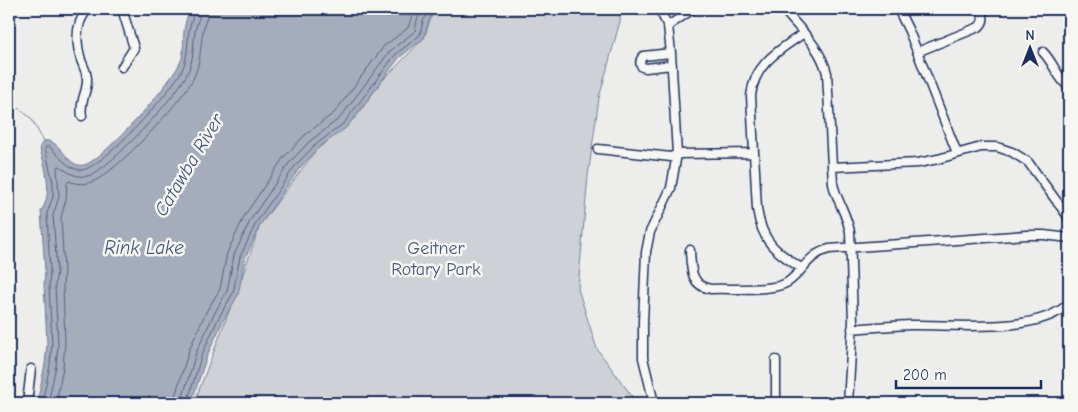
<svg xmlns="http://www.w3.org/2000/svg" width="1078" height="412" font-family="'Comic Neue',sans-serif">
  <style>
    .green { fill: #ced2d7; stroke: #74809a }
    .water { fill: #a5acbc; stroke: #6e7a96 }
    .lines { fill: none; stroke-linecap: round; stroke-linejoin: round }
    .shore { stroke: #526184; stroke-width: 1 }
    .stream { stroke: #6e7a96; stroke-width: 1 }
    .minor-casing { stroke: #1b2f5e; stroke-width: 11 }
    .minor { stroke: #f6f6f2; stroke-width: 8 }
    .labels { text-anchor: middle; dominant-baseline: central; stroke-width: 5; stroke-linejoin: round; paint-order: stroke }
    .park-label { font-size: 18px; fill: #48587c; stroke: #f6f6f2 }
    .water-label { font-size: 19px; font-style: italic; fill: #44547a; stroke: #f6f6f2 }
  </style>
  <rect width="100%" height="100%" fill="#edeeec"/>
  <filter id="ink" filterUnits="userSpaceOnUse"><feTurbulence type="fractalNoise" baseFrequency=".02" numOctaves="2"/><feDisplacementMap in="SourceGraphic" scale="10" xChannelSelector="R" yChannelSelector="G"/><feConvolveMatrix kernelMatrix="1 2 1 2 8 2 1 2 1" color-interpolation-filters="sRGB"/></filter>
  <g filter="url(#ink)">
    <path class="green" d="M438 9H620V21L599 98 588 176 578 289 597 349 637 403H194L241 280 260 225 317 149 357 116 380 83 424 38 432 15Z"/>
    <path class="water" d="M190 9H438L432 15 428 23 424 38 399 58 347 127 317 149 299 169 260 225 245 259 238 295 223 321 207 356 191 403H37L45 364 47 344 44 284 45 271 41 211C50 198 48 182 45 167 44 160 40 154 40 146L44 141C61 138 67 169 84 165 104 160 176 79 182 58 184 49 183 40 184 31 185 23 187 16 190 9Z"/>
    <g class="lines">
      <path class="shore" d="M42 403 50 365 52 344 49 285 50 271 47 213 53 197V183L45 148 47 146 50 147C58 155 68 169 80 170 100 172 171 91 181 72 188 59 187 46 189 31 190 23 194 16 194 9
        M48 403 56 366 58 344 55 285 57 271 53 215 59 197 57 167 60 166C68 173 77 178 88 176 108 171 176 96 186 76 194 61 193 47 195 31 197 23 200 16 201 9
        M56 403 63 367 65 344 63 285 64 271 61 217 66 200 67 183 69 181C76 184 84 185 92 182 115 174 181 102 193 79 201 63 200 48 203 31 204 23 208 17 208 9
        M173 403 189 350 206 312 220 289 227 253 245 215 284 157 305 135 335 112 384 46 408 28 414 9
        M181 403 196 353 213 316 227 291 234 255 251 219 290 162 310 141 340 118 390 51 415 31 417 20 423 9
        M187 403 202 354 218 319 233 293 240 257 256 223 295 166 314 146 344 123 395 55 420 35 423 21 431 9"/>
      <path class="stream" d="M9 101 31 118 44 142"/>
      <g class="minor-casing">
        <path id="minor" d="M122 9 134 48 122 67
          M783 9C800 30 820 46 827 73L833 184C837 201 847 215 850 232L853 321 848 403
          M898 9 909 31 957 153
          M668 26 693 9
          M917 52 979 27C985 21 984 15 979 9
          M1043 52C1054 63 1057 78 1069 87
          M671 53 643 56C640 60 639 63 642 67L646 68 672 65
          M82 116C79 100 88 92 87 79 87 72 83 66 81 60 76 43 75 23 88 9
          M598 149 671 157 677 154 754 153
          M832 167 918 163 938 159 981 147H997L1012 152 1028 162 1069 218
          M690 250C691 267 690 286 711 289 730 288 773 292 788 282 804 271 807 255 829 249L1026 235H1044L1069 238
          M801 268C775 251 762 242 757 209L751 96C754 63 780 50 804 33
          M852 329C872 327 891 326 910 325 952 324 1039 335 1069 303
          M776 360V403
          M27 403 31 369
          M654 403 643 358V322L646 252 650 232 671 188 677 154 671 53 668 26 659 9"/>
      </g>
      <use href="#minor" class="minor"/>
    </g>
  </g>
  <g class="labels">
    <g class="park-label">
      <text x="436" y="248">Geitner<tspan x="436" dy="21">Rotary Park</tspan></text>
    </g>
    <g class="water-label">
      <text transform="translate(189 165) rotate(-59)">Catawba River</text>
      <text x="144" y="248">Rink Lake</text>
    </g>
  </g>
  <rect width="1078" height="412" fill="none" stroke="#f6f6f2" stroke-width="30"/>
  <rect x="15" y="15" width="1048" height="382" fill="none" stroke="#1b2f5e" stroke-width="2" filter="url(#ink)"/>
  <g transform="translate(1030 48)" stroke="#f6f6f2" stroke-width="4" paint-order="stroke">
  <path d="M0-4L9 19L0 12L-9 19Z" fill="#1b2f5e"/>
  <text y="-8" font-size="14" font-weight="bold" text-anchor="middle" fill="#1b2f5e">N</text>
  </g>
  <path d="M896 380v8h145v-8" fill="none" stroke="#1b2f5e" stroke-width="2.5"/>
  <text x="903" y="380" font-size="15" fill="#1b2f5e" stroke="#f6f6f2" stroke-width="4" paint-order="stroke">200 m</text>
</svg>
